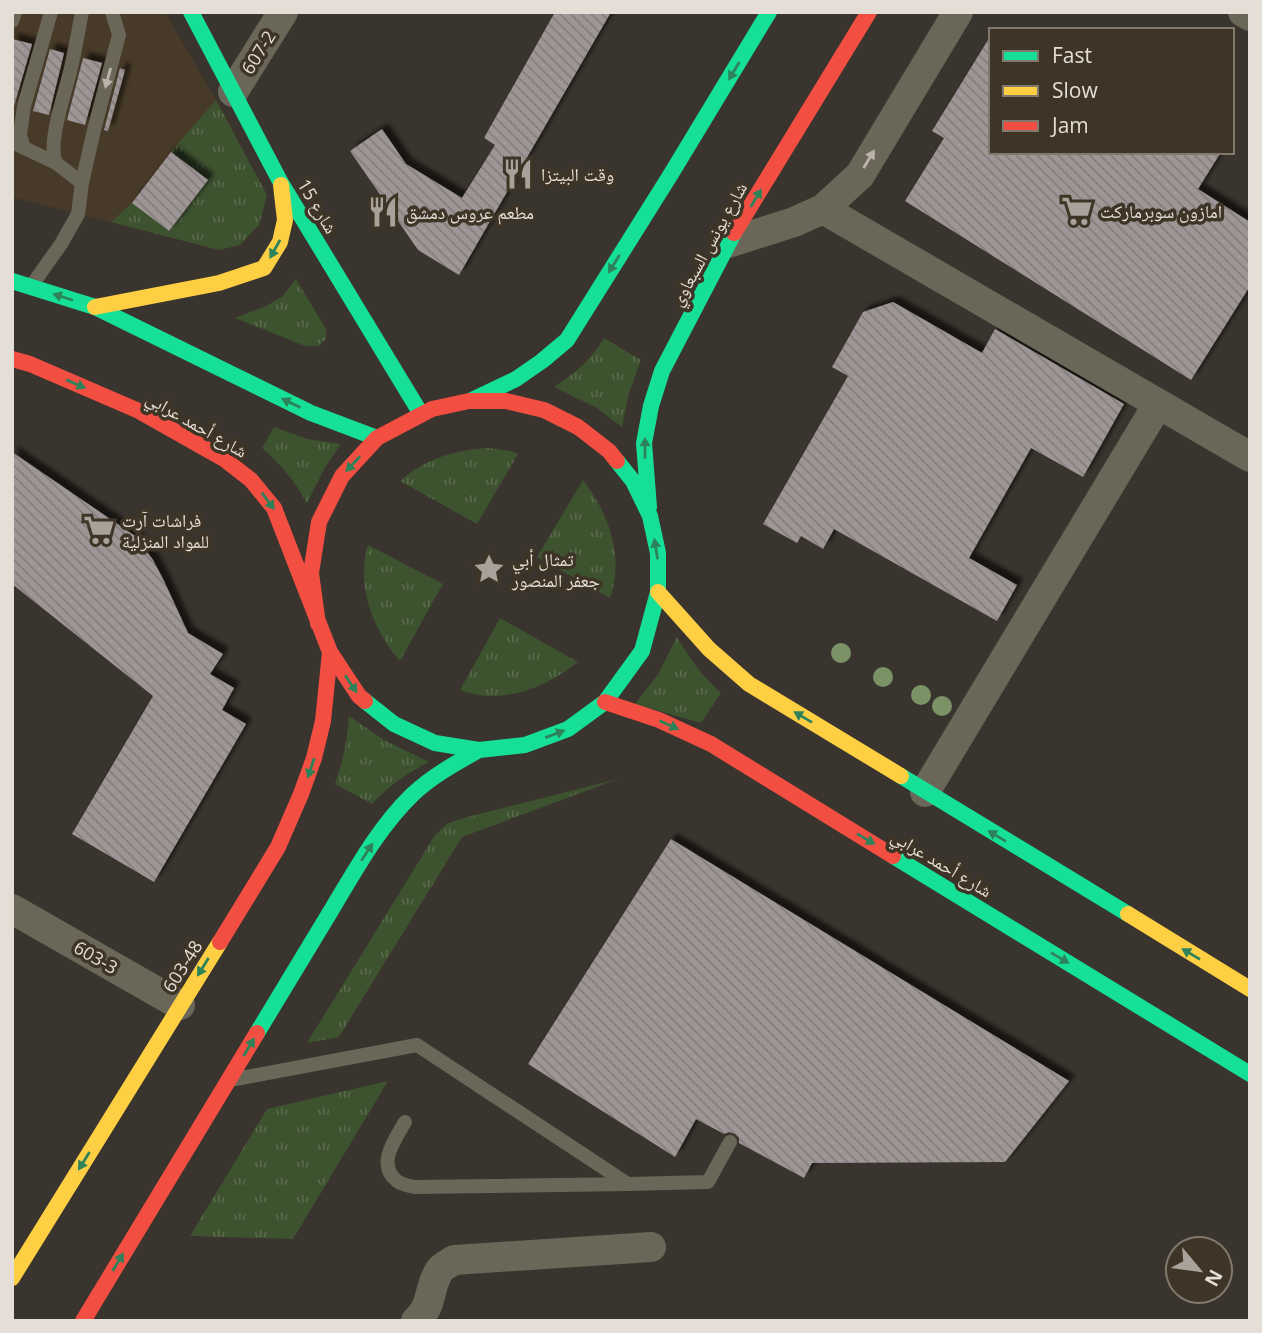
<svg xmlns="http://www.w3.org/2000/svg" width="1262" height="1333" font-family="'Open Sans','Noto Naskh Arabic',sans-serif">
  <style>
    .built { fill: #483a28 }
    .grass { fill: url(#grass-tufts) }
    .building { fill: url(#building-back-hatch); filter: url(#shadow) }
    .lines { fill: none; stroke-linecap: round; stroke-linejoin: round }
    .lane { stroke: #6a6759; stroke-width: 14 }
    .street { stroke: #6a6759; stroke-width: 30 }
    .fast { stroke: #16e098; stroke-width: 16 }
    .slow { stroke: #ffcf43; stroke-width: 16 }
    .jam { stroke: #f24e42; stroke-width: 16 }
    .tree { fill: #7b9267 }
    .oneway { fill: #2d825a }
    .oneway2 { fill: #bab4aa }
    .labels { text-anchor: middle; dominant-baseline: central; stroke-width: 7; stroke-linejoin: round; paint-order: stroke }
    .street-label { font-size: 18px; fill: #e5ded6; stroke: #3f3527 }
    .poi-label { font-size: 18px; fill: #e5ded6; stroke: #3f3527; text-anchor: start }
  </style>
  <defs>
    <pattern id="grass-tufts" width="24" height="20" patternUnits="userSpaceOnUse" patternTransform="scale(1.75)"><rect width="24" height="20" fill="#3d522f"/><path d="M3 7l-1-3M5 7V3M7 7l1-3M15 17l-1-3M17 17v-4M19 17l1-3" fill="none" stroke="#596a4c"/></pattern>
    <pattern id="building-back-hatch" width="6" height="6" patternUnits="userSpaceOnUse" patternTransform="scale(1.75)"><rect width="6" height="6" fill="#9e9696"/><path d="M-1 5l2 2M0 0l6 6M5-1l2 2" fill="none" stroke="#837d7c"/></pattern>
    <filter id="shadow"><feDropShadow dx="6" dy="-6" stdDeviation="2" flood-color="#0009"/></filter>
  </defs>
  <rect width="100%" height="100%" fill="#39342d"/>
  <path class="built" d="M12 12H165L235 133 259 225 240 245 219 250 12 197Z"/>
  <path class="grass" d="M216 100 267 195 259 225 240 245 219 250 111 222 132 203 170 231 208 180 171 152Z
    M296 279 326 329V339L318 346H305L235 318 266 306 282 297Z
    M604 338 641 360 629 393 622 427 595 407 554 387C575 373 591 360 604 338Z
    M274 427 307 439 341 444 324 469 307 503C295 482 281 464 262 448Z
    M489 448 510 451 518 454 477 524 400 481C426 458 455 450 489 448Z
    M583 480C608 512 625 557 610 598L537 557Z
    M368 545 443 584 400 661C374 632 355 584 368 545Z
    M500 618 578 662C546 688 501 706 460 690Z
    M677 637C689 658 703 677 721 693L701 723 635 704 658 674Z
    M349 716 384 740 429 762C407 773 388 786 372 804L335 784C343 762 347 740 349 716Z
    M618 779 462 837 339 1037 307 1043 435 835 447 824 460 819Z
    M388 1081 293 1239 190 1236 267 1109Z"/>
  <path class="building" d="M555 12H611L459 275 418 250 350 151 382 129 406 164 462 198 495 145 484 138Z
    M991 35V152H1221L1198 189 1250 222V286L1191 380 905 201 944 138 932 131Z
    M12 39 32 44 14 106 12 105Z
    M50 49 64 53 49 115 33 111Z
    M83 58 102 63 85 125 67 120Z
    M120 68 125 70 108 131 104 130Z
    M171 152 208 180 169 231 132 203Z
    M893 302 982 353 995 329 1124 404 1083 477 1031 448 969 558 1017 585 997 621 834 529 823 549 801 536 797 543 763 524 848 376 832 367 863 312Z
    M12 452 135 536 153 560 164 581 188 633 223 654 210 674 234 688 222 710 246 724 154 882 72 834 153 696 12 584Z
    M671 839 1069 1081 1005 1162 812 1163 804 1178 739 1143V1138L735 1134 729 1132 724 1134 696 1119 675 1157 528 1064Z"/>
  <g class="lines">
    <path class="lane" d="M12 21 15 12
      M18 145 56 163 82 183
      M24 148 20 135 24 106 51 12
      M56 163C47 144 65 93 70 72 75 52 78 32 82 12
      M32 285 61 244 78 214 82 183 94 130 119 35 112 12
      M236 1079 417 1045 628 1184 708 1182 730 1142
      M405 1122C395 1139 376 1165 397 1181 401 1184 409 1186 414 1187L628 1184"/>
    <path class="street" d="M1243 12 1250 16
      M233 92 283 12
      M823 209 1250 457
      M728 243 794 222 823 209 860 175 958 12
      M925 792 1158 404
      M12 909 180 1005
      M416 1321C434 1305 428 1286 440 1270 443 1266 450 1263 454 1260L651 1247"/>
    <path class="fast" d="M191 12 281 183 421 414
      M12 281 95 307 311 413 377 438
      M472 400 516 379 542 361 567 340 671 174 769 12
      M649 507 644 443 651 406 662 371 734 233
      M365 701 394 724 435 743 479 750 525 745 568 729 605 702 642 651 658 592V553L650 516 633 481 617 461
      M901 776 1128 914
      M893 856 1250 1074
      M257 1033C282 992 307 950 332 909 356 869 379 827 412 795 432 776 456 763 479 750"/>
    <path class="slow" d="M95 307 219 283 264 268 280 242 285 220 281 185
      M658 592 709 649 749 684 901 776
      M1128 914 1250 989
      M12 1278 220 942"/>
    <path class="jam" d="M734 233 869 12
      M12 359 30 364 139 411 224 459 251 480 274 508 330 652 359 696 365 701
      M318 624 311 573 319 522 342 476 377 438 432 409 469 401H506L544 410 578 427 609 451 617 461
      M605 702 659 720 711 744 893 856
      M220 942 278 847 301 794 314 758 323 721 330 652
      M83 1321 257 1033"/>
  </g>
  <g class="tree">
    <circle cx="841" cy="653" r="10"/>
    <circle cx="883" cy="677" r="10"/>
    <circle cx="921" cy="695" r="10"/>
    <circle cx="942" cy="706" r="10"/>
  </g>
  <defs><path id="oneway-solid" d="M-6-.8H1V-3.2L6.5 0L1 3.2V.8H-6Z" transform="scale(1.75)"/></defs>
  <g class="oneway">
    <use href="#oneway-solid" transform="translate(734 71) rotate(121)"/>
    <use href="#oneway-solid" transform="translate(756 198) rotate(-59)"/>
    <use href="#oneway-solid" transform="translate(275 249) rotate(119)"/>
    <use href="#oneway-solid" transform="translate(614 264) rotate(122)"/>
    <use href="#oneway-solid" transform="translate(63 297) rotate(-162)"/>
    <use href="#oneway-solid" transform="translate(76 384) rotate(23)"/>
    <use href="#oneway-solid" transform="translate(291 403) rotate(-154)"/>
    <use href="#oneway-solid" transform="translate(645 448) rotate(-90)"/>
    <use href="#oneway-solid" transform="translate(353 464) rotate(133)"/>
    <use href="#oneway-solid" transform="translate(268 501) rotate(53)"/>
    <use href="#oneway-solid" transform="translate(656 549) rotate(-99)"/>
    <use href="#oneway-solid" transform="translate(351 684) rotate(56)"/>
    <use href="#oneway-solid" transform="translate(803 717) rotate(-149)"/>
    <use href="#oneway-solid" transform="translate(669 725) rotate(24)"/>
    <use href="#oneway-solid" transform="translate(555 734) rotate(-21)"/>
    <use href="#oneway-solid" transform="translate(311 768) rotate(108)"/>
    <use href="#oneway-solid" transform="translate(997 836) rotate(-149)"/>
    <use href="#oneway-solid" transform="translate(866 839) rotate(31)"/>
    <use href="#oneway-solid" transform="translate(367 852) rotate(-57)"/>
    <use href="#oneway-solid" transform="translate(1191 954) rotate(-149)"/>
    <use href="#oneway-solid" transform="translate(1060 958) rotate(31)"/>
    <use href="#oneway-solid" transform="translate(203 967) rotate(122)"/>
    <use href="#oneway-solid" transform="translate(249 1047) rotate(-59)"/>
    <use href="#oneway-solid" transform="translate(84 1161) rotate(122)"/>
    <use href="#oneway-solid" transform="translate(118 1262) rotate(-59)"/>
  </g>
  <g class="oneway2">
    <use href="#oneway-solid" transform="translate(108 78) rotate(105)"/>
    <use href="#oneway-solid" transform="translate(869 159) rotate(-59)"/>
  </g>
  <defs>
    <g id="restaurant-bare" transform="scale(2.415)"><path d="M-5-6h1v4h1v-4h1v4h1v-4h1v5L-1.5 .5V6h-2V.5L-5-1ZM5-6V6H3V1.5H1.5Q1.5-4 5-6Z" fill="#a9a29b" stroke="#3f3527" stroke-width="2.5" paint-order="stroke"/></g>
    <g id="supermarket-bare" transform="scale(2.415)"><path d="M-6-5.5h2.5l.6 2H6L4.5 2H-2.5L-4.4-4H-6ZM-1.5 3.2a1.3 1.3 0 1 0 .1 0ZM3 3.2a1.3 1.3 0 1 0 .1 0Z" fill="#a9a29b" stroke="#3f3527" stroke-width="2.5" paint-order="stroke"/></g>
    <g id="sight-bare" transform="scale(2.415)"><path d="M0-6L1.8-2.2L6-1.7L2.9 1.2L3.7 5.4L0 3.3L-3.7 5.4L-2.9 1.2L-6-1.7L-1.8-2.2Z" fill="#a9a29b" stroke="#3f3527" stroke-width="2.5" paint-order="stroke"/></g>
  </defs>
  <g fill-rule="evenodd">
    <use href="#restaurant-bare" x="518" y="174"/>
    <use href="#supermarket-bare" x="1077" y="211"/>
    <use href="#restaurant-bare" x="383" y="212"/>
    <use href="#supermarket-bare" x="99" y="530"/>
    <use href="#sight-bare" x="489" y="569"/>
  </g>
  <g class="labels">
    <g class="street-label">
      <text transform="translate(258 52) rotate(-58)">607-2</text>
      <text transform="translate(318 206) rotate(59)">شارع 15</text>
      <text transform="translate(708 244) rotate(-61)">شارع يونس السبعاوي</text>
      <text transform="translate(197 424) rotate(30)">شارع أحمد عرابي</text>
      <text transform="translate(942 863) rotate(31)">شارع أحمد عرابي</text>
      <text transform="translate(96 957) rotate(30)">603-3</text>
      <text transform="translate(182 966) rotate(-58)">603-48</text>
    </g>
    <g class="poi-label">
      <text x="541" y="174">وقت البيتزا</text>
      <text x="1100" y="211">امازون سوبرماركت</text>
      <text x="406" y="212">مطعم عروس دمشق</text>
      <text x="122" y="520">فراشات آرت<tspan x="122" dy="21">للمواد المنزلية</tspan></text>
      <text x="512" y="559">تمثال أبي<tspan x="512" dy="21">جعفر المنصور</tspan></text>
    </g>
  </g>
  <rect width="1262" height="1333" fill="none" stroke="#e5ded6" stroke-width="28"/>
  <rect x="989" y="28" width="245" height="126" fill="#3f3527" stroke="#81796d" stroke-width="2"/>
  <rect x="1003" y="51" width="35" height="10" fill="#16e098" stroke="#81796d" stroke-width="2"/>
  <text x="1052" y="63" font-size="21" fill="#e5ded6">Fast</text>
  <rect x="1003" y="86" width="35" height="10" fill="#ffcf43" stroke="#81796d" stroke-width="2"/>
  <text x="1052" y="98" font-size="21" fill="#e5ded6">Slow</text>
  <rect x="1003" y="121" width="35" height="10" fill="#f24e42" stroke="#81796d" stroke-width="2"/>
  <text x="1052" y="133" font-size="21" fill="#e5ded6">Jam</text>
  <g transform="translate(1199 1270) rotate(119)"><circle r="33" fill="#3f3527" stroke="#81796d" stroke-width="2"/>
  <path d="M0-5L12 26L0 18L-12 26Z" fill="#a9a29b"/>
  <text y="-10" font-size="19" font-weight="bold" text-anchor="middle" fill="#e5ded6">N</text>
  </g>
</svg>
